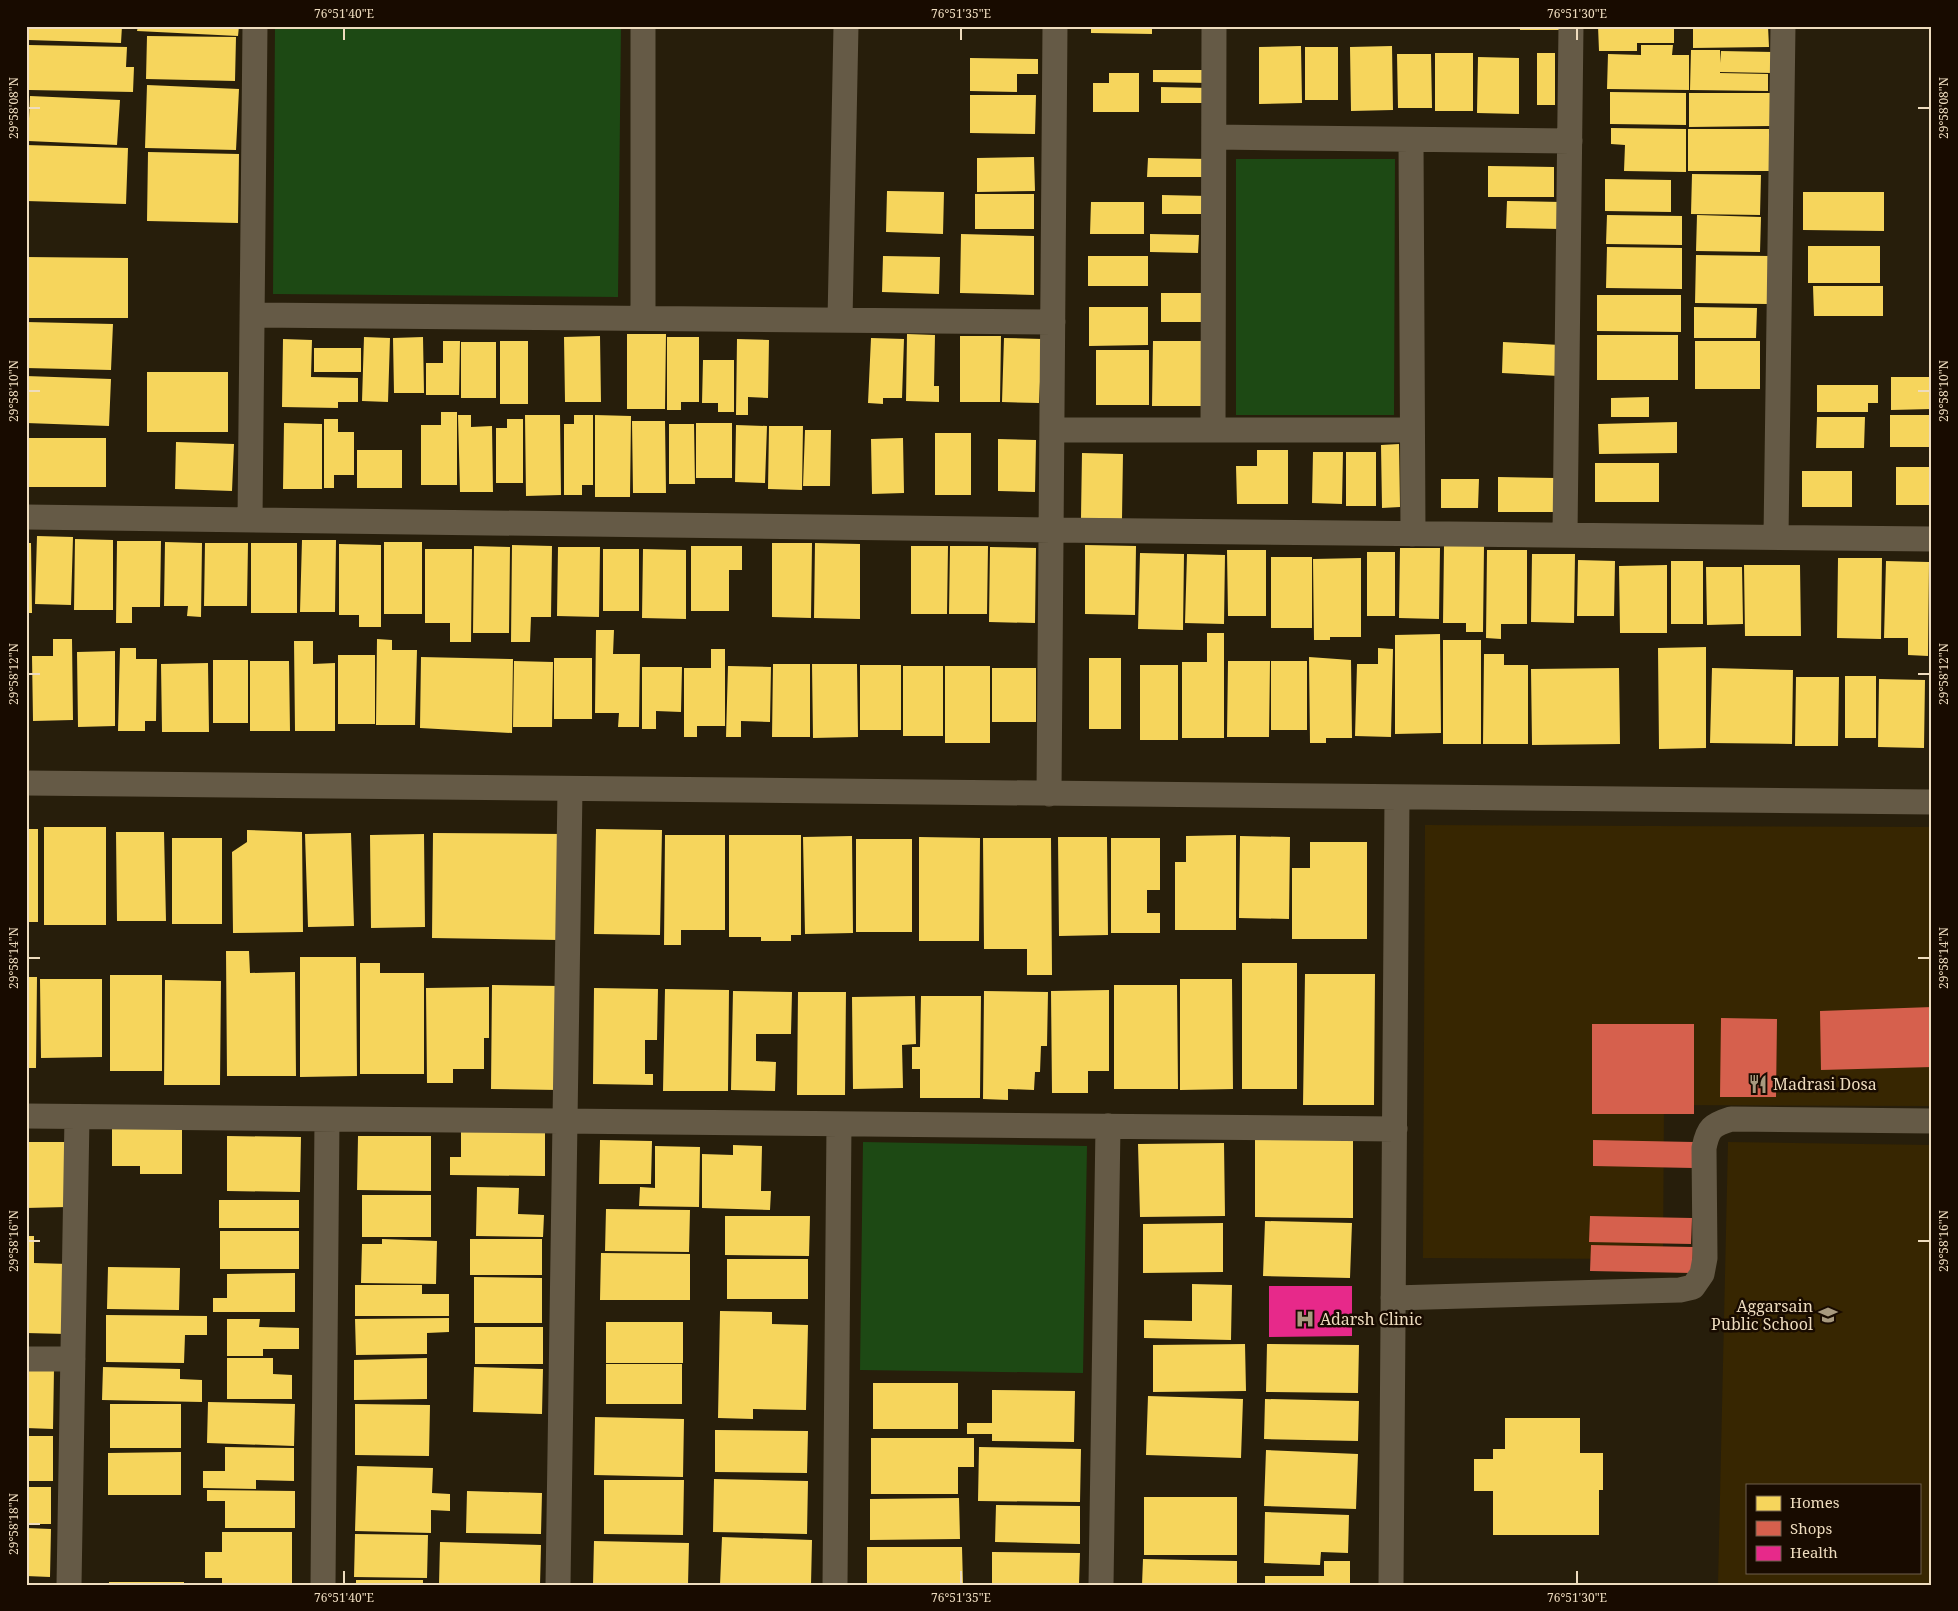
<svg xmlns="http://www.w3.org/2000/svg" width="1958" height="1611" font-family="'Noto Serif',serif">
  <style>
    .built { fill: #372601; fill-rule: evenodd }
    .green { fill: #1d4914 }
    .homes { fill: #f6d55c }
    .shops { fill: #d6604d }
    .health { fill: #e7298a }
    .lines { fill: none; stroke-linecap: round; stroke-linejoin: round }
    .street { stroke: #655a46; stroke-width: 25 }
    .ticks { fill: none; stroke: #eedcbe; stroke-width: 2 }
    .labels { text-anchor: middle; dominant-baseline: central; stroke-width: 5; stroke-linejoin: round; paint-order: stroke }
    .poi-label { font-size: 16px; fill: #eedcbe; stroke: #180b00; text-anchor: start }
    .neatline { fill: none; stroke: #eedcbe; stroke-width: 2 }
    .ticks-label { font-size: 12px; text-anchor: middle; fill: #eedcbe }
  </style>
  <rect width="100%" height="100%" fill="#271e0b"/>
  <path class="built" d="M1425 825 1932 827V1106L1664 1105 1663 1259 1423 1258Z
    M1728 1142 1932 1145V1585H1718ZM1747 1485H1919V1572H1747Z"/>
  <path class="green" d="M275 26H621L618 297 273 294Z
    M1236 159H1395L1394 415H1236Z
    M863 1142 1087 1146 1083 1373 860 1370Z"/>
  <path class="homes" d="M28 26H122L121 43 28 40Z
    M138 26H239L238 36 137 31Z
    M1091 26H1152V34L1091 33Z
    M1374 26H1441V28H1374Z
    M1520 26H1562V30H1520Z
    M1598 26H1674V43H1637V51H1599Z
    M1693 26H1768L1769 47 1693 48Z
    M147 36 236 37 235 81 146 79Z
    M29 45 127 47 126 67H134L133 92 29 90Z
    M1641 45H1673L1672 55H1689V90L1607 89 1608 54 1641 55Z
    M1301 46 1302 103 1259 104V47Z
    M1392 46 1393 110 1351 111 1350 47Z
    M1305 47H1338V100H1305Z
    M1691 50H1720V63L1721 51 1773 52 1772 73 1720 72V73L1768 74V91L1690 90Z
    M1435 53H1473V111H1435Z
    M1537 53H1555V105H1537Z
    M1397 54H1431L1432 108H1398Z
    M1478 57 1519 58V114L1477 113Z
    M970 58 1038 59V74H1017V92L970 91Z
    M1153 70H1210V83L1153 82Z
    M1109 73H1139V112H1093V83H1109Z
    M147 85 239 89 236 150 145 148Z
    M1161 87 1210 88V103H1161Z
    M1610 92 1686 93V125L1610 124Z
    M1689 93H1770V126L1689 127Z
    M970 95H1036L1035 134 970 133Z
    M30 96 120 100 117 145 28 141Z
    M1611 128 1686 129V172L1624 171 1625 145 1611 144Z
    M1688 129H1769V171H1688Z
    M26 145 128 148 126 204 26 201Z
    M148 152 239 154 238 223 147 221Z
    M1034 157 1035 191 977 192V158Z
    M1148 158 1210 159V177H1147Z
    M1488 166 1554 167V197H1488Z
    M1692 174 1761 175 1760 215 1691 214Z
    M1605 179 1671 180V212L1605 211Z
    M887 191 944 192 943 234 886 232Z
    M1803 192H1884V231L1803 230Z
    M975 194H1034V229H975Z
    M1162 195 1208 196 1207 214H1162Z
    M1507 201 1561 202 1560 229 1506 228Z
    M1091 202H1144V234H1090Z
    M1607 215 1682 216V245L1606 244Z
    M1697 215 1761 217 1760 252 1696 251Z
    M961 234 1034 236V295L960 293Z
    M1150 234 1199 235 1198 253 1150 252Z
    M1808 246H1880V283H1808Z
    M1607 247 1682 248V289L1606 288Z
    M1696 255 1769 256 1767 304 1695 303Z
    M883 256 940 257 939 294 882 292Z
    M1088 256H1148V286H1088Z
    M26 257 128 258V318H26Z
    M1813 286H1883V316H1814Z
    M1161 293H1204V322H1161Z
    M1597 295H1681V332L1597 331Z
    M1089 307H1148V345L1089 346Z
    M1694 307 1757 308 1756 338H1694Z
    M26 322 113 324 111 370 26 368Z
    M627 334H666L665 409H627Z
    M907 334 935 335 934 386H939V402L906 401Z
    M1597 335H1678V380H1597Z
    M600 336 601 402H565L564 337Z
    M960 336H1001L1000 402H960Z
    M364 337 390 338 388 402 362 401Z
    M423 337 424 393H394L393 338Z
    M667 337H699V402H681V410H667Z
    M871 338 904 339 902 398H883V404L868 403Z
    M1004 338 1042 339 1039 403 1002 402Z
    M283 339 312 340 311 377 358 378V402H338V408L282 407Z
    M737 339 769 340 768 398 748 397V415H736Z
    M443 341H460L459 395H426V363H443Z
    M500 341H528V404H500Z
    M1153 341H1209L1208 406H1152Z
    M1695 341H1760V389H1695Z
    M461 342H496V398H461Z
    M1503 342 1560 345 1559 376 1502 373Z
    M314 348H361V372H314Z
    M1096 350H1149V405H1096Z
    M703 360H734V412H718V403H702Z
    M147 372H228V432H147Z
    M26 376 111 379 109 426 26 423Z
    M1891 377H1932V409L1891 410Z
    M1817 385H1878V403H1868V412H1817Z
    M1649 397V417H1611V398Z
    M441 412H457V485H421V425H441Z
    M458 415H471V427L492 426 493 492H460Z
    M525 415H560L561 495 526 496Z
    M574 415H593V485H582V495H564V424H574Z
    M595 415 631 416 630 497H595Z
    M1890 415H1932V447H1890Z
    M1817 417H1865L1864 448H1816Z
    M324 419H338V432H354V475H334V488H324Z
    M507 419H523V483H496V428H507Z
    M632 421H665L666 493H633Z
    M1677 422V453L1599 454 1598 424Z
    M284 423 322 424V489H283Z
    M696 423H732V478H696Z
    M669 424H694L695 484H669Z
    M736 425 767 426 765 483 735 482Z
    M769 426H803L802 490 768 489Z
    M805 430H831L830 486H803Z
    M935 433H971V495H935Z
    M28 438H106V487H28Z
    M903 438 904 493 872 494 871 439Z
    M998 439 1036 440 1035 492 998 491Z
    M176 442 234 444 232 491 175 489Z
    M1399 444 1400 507 1382 508 1381 445Z
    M357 450H402V488H357Z
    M1257 450H1288V504H1237L1236 466H1257Z
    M1313 452H1343L1342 504 1312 503Z
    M1346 452H1376V506H1346Z
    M1082 453 1123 454 1122 519 1081 518Z
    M1595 463H1659V502H1595Z
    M1896 467H1932V505H1896Z
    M1802 471H1852V507H1802Z
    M1498 477 1556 478V512H1498Z
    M1441 479H1479L1478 508H1441Z
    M37 536 73 537 71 605 35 604Z
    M75 539 113 540V610H74Z
    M302 540H336L335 612H300Z
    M117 541H161L160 607H132V623H116Z
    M165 542 202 543 201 617 187 616 188 606H164Z
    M384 542H422V614H384Z
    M26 543H31L32 613H26Z
    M205 543H248L247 606H204Z
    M251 543H297V613H251Z
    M772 543H812L811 618 772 617Z
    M815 543 860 544V619L814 618Z
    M339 544 381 545V627H359V615H339Z
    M512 545 552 546 551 617H531L530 642H511Z
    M1085 545 1136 546 1135 615 1085 614Z
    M474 546 510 547 509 633H473Z
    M691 546H742V570H729V611H691Z
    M911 546H948L947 614H911Z
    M950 546H988L987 614H949Z
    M1444 546H1484L1483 632H1466V623H1443Z
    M558 547H600L599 617 557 616Z
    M990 547 1036 548 1035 623 989 622Z
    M1400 548H1440L1439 619 1399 618Z
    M425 549H472L471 642H450V623H425Z
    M603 549H639V611H603Z
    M643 549 686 550V619L642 618Z
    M1227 550H1266V616H1228Z
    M1487 550H1527V624H1501V639L1486 638Z
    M1367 552H1395V616H1367Z
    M1140 553 1184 554 1183 630 1138 629Z
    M1187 554 1225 555 1224 624 1185 623Z
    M1532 554H1575L1574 623 1531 622Z
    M1271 557H1312V628H1271Z
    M1361 558V637H1330V640H1314L1313 559Z
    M1838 558H1882L1881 639 1837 638Z
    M1578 560 1615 561 1614 616H1577Z
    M1671 561H1703V624H1671Z
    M1886 561 1929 562 1928 656 1908 655V638H1884Z
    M1667 565V633H1620L1619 566Z
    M1744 565H1800L1801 636H1745Z
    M1706 567H1742L1743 624 1707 625Z
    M26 628H28L29 724H26Z
    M596 630H614L613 654H640L639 727H618L619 713H595Z
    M1207 633H1224V738H1182V662H1207Z
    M1440 634 1441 733 1395 734V635Z
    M53 639H72L73 720 33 721 32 656H53Z
    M377 639 392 640V650H417L415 725H376Z
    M1443 640H1481V744H1443Z
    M294 641H313V664L335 663V731H295Z
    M1706 647V748L1659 749 1658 648Z
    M120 648H136V659H157L156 721H145V731H118Z
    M1378 648 1393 649 1391 737 1355 736 1357 664H1378Z
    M711 649H725V726H697V737H684V668H711Z
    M115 651V726L78 727 77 652Z
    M1484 654H1504V665H1528V744H1483Z
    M338 655H375V724H338Z
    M421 657 513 659 512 733 420 728Z
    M1309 657 1351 660 1352 738H1326V743H1310Z
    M554 658H592V719H554Z
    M1089 658H1121V729H1089Z
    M213 660H248V723H213Z
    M250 661H289L290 731H250Z
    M514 661 553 662 552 727H513Z
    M1228 661H1270L1269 737H1227Z
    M1271 661H1307V730H1271Z
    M208 663 209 732H162L161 664Z
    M773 664H810V737H772Z
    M812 664H857L858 737 813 738Z
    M860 665H901V730H860Z
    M1140 665H1178V740H1140Z
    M728 666 771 667 770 722 741 721V737H726Z
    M903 666H943V736H903Z
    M945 666H990V743H945Z
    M642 667H682L681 712 656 711V729H642Z
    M992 668H1036V722H992Z
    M1619 668 1620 744 1532 745 1531 669Z
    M1712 668 1793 670 1792 744 1710 743Z
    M1845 676H1876V738H1845Z
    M1796 677H1839L1838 746H1795Z
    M1879 679 1925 680 1924 748 1878 747Z
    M44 827H106V925H44Z
    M26 829H38V922H26Z
    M596 829 662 830 660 935 594 934Z
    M247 830 302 832 303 932 233 933 232 852 247 842Z
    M116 832H164L166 921H117Z
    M351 833 354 926 308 927 305 834Z
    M433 833 562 834 560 940 432 938Z
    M424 834 425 927 371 928 370 835Z
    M665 835H725V930H681V945H664Z
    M729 835H801V935H791V941H761V937H729Z
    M1236 835V930H1175V862H1186V836Z
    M852 836 853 933 805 934 803 837Z
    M1240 836 1290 837 1289 919 1239 918Z
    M919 837 980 838 979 941H919Z
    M1058 837H1107L1108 935 1059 936Z
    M172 838H222V924H172Z
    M983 838H1051L1052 975H1027V949H984Z
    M1111 838H1160V890H1147V913H1160V933H1111Z
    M856 839H912V932H856Z
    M1310 842H1367V939H1292V868H1310Z
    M226 951H249L250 973 295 972 296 1076H227Z
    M300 957H356L357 1076 300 1077Z
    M360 963H380V973H424V1074H360Z
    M1242 963H1297V1089H1242Z
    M1305 974H1375L1374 1105H1303Z
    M110 975H162V1071H110Z
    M26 977H37L36 1068H26Z
    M40 979H102V1057L41 1058Z
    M1180 979H1232L1233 1089 1180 1090Z
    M165 980 221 981 220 1085H164Z
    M492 985 560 986 559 1090 491 1089Z
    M1114 985H1177L1178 1089H1114Z
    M489 987V1038H484V1069H453V1083H427L426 988Z
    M594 988 658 989 657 1040H645V1074H653V1085L593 1084Z
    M665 989 729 990 728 1091H663Z
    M1109 990V1071H1088V1093H1052L1051 991Z
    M733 991 792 992 791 1034H756V1061L776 1062 775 1091 731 1090Z
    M984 991 1048 992 1047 1046H1041L1040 1072H1035L1034 1090 1008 1089V1100L983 1099Z
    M798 992H846L845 1095H797Z
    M915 996 916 1044 902 1045 903 1088 853 1089 852 997Z
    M921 996H981L980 1098H920V1069H912V1047H920Z
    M112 1126H182V1174H140V1166H112Z
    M461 1128H545V1176L450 1175V1157H461Z
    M227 1136 301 1137 300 1192 227 1191Z
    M358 1136H431V1191L357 1190Z
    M1255 1139H1353V1218L1255 1217Z
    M600 1140 652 1141 651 1184H599Z
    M26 1142H67V1207L26 1208Z
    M1224 1143 1225 1216 1140 1217 1138 1144Z
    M733 1145 762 1146 761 1191H771L770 1210 702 1208V1154L733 1155Z
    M655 1146 700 1147 699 1207 639 1206 640 1187 655 1188Z
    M477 1187 519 1188 518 1214 544 1215 543 1237 476 1236Z
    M362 1195H431V1237H362Z
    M219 1200H299V1228H219Z
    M606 1209 690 1210 689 1252 605 1251Z
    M725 1216H810L809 1256 725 1255Z
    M1265 1221 1352 1223 1350 1278 1263 1276Z
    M1223 1223V1272L1143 1273V1224Z
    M220 1231H299V1269H220Z
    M26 1236H34V1263L68 1264 67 1334 26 1333Z
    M382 1239 437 1241 436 1284 361 1283 362 1244H382Z
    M470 1239H542V1275H470Z
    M601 1253 690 1254V1300H600Z
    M727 1259H808V1299H727Z
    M108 1267 180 1268 179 1310 107 1309Z
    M295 1273V1312H213V1298H227V1274Z
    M474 1277 542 1278V1323H474Z
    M1192 1284 1232 1285 1231 1340 1144 1338V1320L1192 1321Z
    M355 1285H422V1294H449V1316H355Z
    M720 1311 772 1312V1324L808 1325 806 1410 753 1409V1419L718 1418Z
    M106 1315 207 1316V1335H185L184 1363 106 1362Z
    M449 1318V1332L427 1333V1354L356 1355 355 1319Z
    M227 1319H260L259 1327 299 1328V1349H263V1356H227Z
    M606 1322H683V1363H606Z
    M475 1327H543V1364H475Z
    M1245 1344 1246 1391 1153 1392V1345Z
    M1267 1344 1359 1345 1358 1393 1266 1392Z
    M227 1358H273V1374L292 1375V1399H227Z
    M427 1358V1399L354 1400V1360Z
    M606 1364H682V1404H606Z
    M103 1367 180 1369V1379L202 1380V1402L102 1400Z
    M474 1367 543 1369 542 1414 473 1412Z
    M26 1369H54L53 1429 26 1428Z
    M873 1383H958V1429H873Z
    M992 1390 1075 1391 1074 1442 992 1441V1434H967V1423H992Z
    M1148 1396 1243 1399 1241 1458 1146 1455Z
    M1265 1399 1359 1401 1358 1441 1264 1439Z
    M208 1402 295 1404 294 1446 207 1443Z
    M110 1404H181V1448H110Z
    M355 1404 430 1405 429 1456 355 1455Z
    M595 1417 684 1419 683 1477 594 1475Z
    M1505 1418H1580V1453H1603V1490H1599V1535H1493V1491H1474V1459H1493V1449H1505Z
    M715 1430 808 1431 807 1473 715 1472Z
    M26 1436H53V1481H26Z
    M871 1438H974V1467H958V1494H871Z
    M225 1447 294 1448V1481L256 1480V1489L203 1488V1471H225Z
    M979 1447 1081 1449 1080 1502 978 1501Z
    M1266 1450 1358 1454 1356 1509 1264 1506Z
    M181 1452V1495H108V1453Z
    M357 1466 433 1468 432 1493 450 1494V1511L431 1510V1533L355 1531Z
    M714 1479 808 1481 807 1534 713 1532Z
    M604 1480H684L683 1535 604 1534Z
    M26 1487H51V1524H26Z
    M207 1490 295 1491V1528H225V1501H207Z
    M467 1491 542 1493 541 1534 466 1533Z
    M1144 1497H1237V1555H1144Z
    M959 1498 960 1539 870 1540V1499Z
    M996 1505 1080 1506V1544L995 1542Z
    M1265 1512 1349 1515 1348 1553 1321 1552 1320 1565 1264 1563Z
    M26 1528 51 1529 50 1577 26 1576Z
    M222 1532H292V1585H222V1578H205V1552H222Z
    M355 1534 428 1535 427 1578 354 1577Z
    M722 1537 812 1540 811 1585H720Z
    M594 1541 689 1543 688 1585H593Z
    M440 1542 541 1545 540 1585H439Z
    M867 1547H962L963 1585H867Z
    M992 1552 1080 1553 1079 1585H992Z
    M1143 1559 1237 1561V1585H1142Z
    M1324 1561H1350V1585H1265V1576H1324Z
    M356 1580H423V1585H356Z
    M109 1582H184V1585H109Z"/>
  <path class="shops" d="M1932 1007V1067L1821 1070 1820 1011Z
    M1721 1018 1777 1019 1776 1097H1720Z
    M1592 1024H1694V1114H1592Z
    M1593 1140 1693 1142V1168L1593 1166Z
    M1590 1216 1692 1218 1691 1244 1589 1242Z
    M1591 1245 1693 1247 1692 1273 1590 1271Z"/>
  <path class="health" d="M1269 1286H1352V1336L1269 1337Z"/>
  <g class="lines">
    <path class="street" d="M643 26V318
      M1214 137 1570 141
      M1411 140 1413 534
      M252 315 1053 322
      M840 320 846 26
      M1052 430H1412
      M1213 430 1214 26
      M26 517 1051 530 1932 539
      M250 520 255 26
      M1565 535 1571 26
      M1776 537 1783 26
      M26 783 1932 802
      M1049 794 1055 26
      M26 1116 1395 1129
      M1393 1298 1680 1290 1693 1287 1702 1274 1705 1258 1704 1148C1708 1128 1712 1125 1731 1119L1932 1121
      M26 1359H73
      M69 1585 77 1117
      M323 1585 327 1119
      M558 1585 570 789
      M835 1585 839 1124
      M1101 1585 1108 1126
      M1391 1585 1397 797"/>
  </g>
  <path class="ticks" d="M344 28V40M961 28V40M1577 28V40M28 108H40M1918 108H1930M28 391H40M1918 391H1930M28 674H40M1918 674H1930M28 958H40M1918 958H1930M28 1241H40M1918 1241H1930M28 1524H40M344 1571V1584M961 1571V1584M1577 1571V1584"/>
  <defs>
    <g id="restaurant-bare" transform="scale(1.5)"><path d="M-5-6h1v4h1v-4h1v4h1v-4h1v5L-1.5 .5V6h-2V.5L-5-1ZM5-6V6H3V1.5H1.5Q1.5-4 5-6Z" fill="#a89a7f" stroke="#180b00" stroke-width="2.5" paint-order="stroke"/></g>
    <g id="school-bare" transform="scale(1.5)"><path d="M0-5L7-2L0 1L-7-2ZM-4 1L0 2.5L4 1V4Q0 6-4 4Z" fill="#a89a7f" stroke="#180b00" stroke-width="2.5" paint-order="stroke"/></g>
    <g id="hospital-bare" transform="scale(1.5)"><path d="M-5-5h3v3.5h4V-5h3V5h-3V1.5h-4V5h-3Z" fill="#a89a7f" stroke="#180b00" stroke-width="2.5" paint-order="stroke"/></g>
  </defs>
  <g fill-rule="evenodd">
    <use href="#restaurant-bare" x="1758" y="1084"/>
    <use href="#school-bare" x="1828" y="1315"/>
    <use href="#hospital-bare" x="1305" y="1319"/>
  </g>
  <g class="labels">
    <g class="poi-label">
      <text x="1773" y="1084">Madrasi Dosa</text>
      <text x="1813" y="1306" text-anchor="end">Aggarsain<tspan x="1813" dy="18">Public School</tspan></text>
      <text x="1320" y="1319">Adarsh Clinic</text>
    </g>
  </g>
  <rect width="1958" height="1611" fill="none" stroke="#180b00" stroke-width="55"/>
  <rect x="1746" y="1484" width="175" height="90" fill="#180b00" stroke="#6e5f4c"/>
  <rect x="1756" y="1496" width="25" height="15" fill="#f6d55c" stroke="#6e5f4c"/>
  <text x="1790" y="1508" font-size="15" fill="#eedcbe">Homes</text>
  <rect x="1756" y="1521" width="25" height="15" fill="#d6604d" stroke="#6e5f4c"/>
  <text x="1790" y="1534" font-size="15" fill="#eedcbe">Shops</text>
  <rect x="1756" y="1546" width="25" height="15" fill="#e7298a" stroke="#6e5f4c"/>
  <text x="1790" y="1558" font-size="15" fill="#eedcbe">Health</text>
  <rect x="28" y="28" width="1902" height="1556" class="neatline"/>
  <g class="ticks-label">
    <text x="344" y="18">76°51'40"E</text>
    <text x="961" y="18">76°51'35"E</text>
    <text x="1577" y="18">76°51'30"E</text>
    <text transform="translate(1944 108) rotate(-90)" y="4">29°58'08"N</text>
    <text transform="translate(14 108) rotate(-90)" y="4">29°58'08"N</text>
    <text transform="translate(1944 391) rotate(-90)" y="4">29°58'10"N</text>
    <text transform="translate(14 391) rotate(-90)" y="4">29°58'10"N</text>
    <text transform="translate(1944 674) rotate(-90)" y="4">29°58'12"N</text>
    <text transform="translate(14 674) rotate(-90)" y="4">29°58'12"N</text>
    <text transform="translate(1944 958) rotate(-90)" y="4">29°58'14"N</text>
    <text transform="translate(14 958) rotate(-90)" y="4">29°58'14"N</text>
    <text transform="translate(1944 1241) rotate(-90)" y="4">29°58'16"N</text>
    <text transform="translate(14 1241) rotate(-90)" y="4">29°58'16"N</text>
    <text transform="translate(14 1524) rotate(-90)" y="4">29°58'18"N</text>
    <text x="344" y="1602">76°51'40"E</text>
    <text x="961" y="1602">76°51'35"E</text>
    <text x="1577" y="1602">76°51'30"E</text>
  </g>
</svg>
